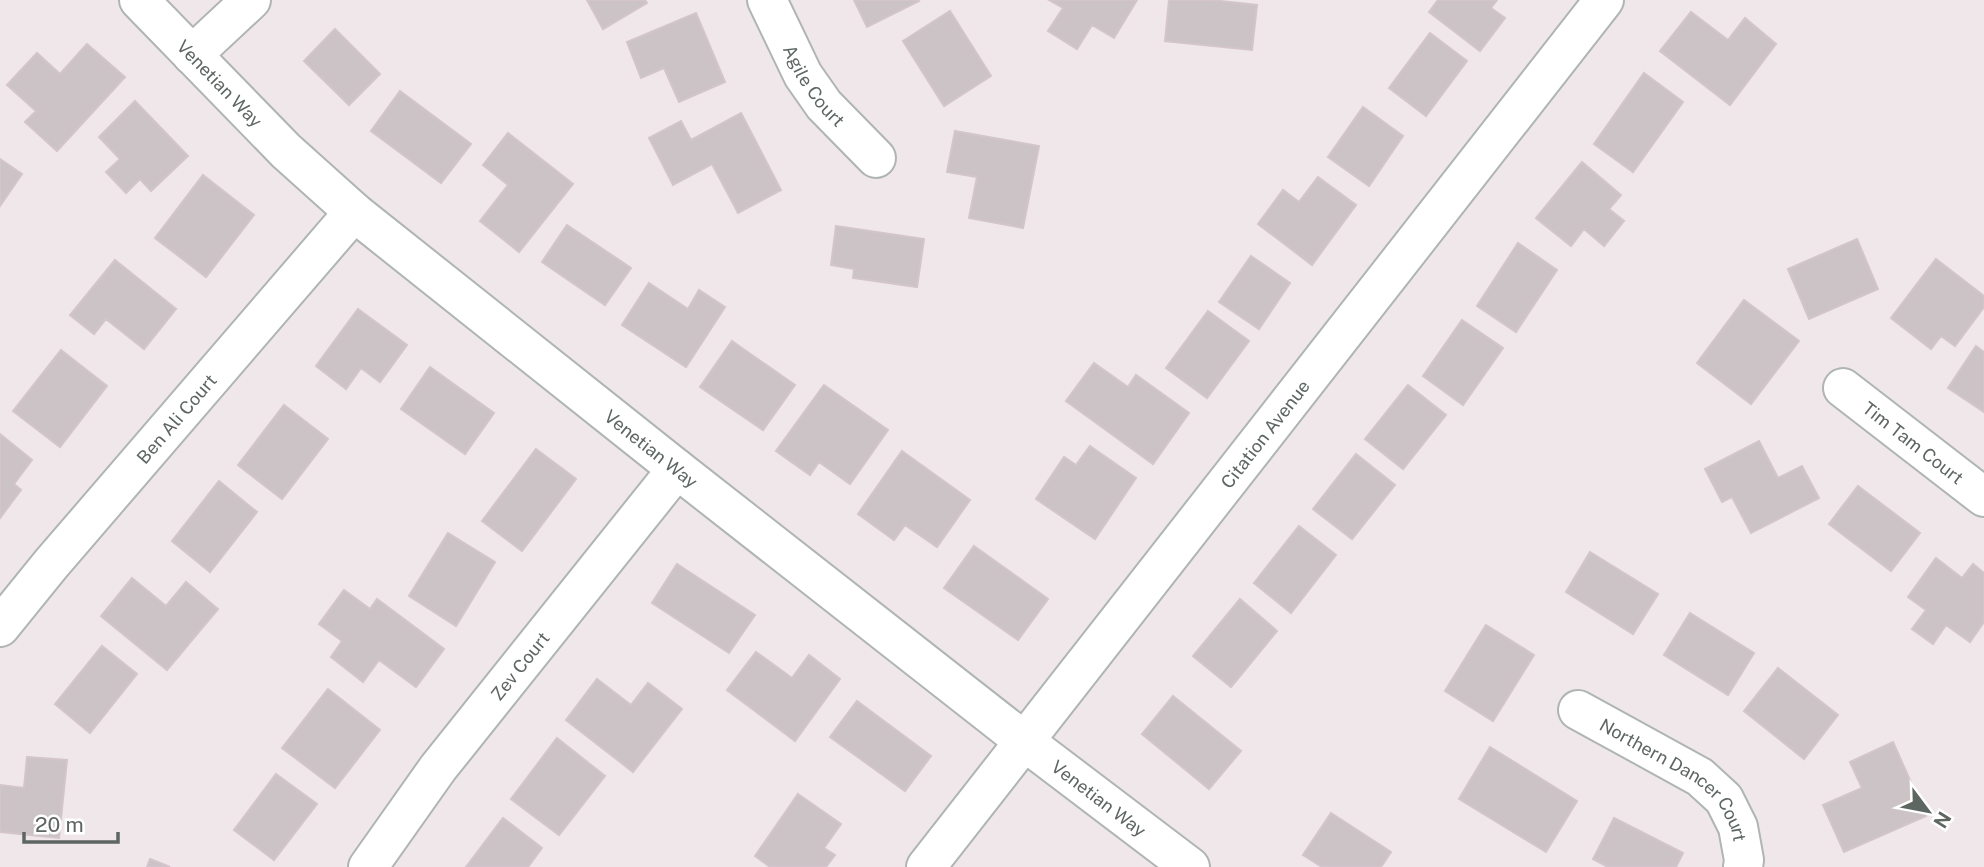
<svg xmlns="http://www.w3.org/2000/svg" width="1984" height="867" font-family="'Public Sans',sans-serif">
  <style>
    .building { fill: #cbc3c5; stroke: #d3c5cb; stroke-width: 2 }
    .lines { fill: none; stroke-linecap: round; stroke-linejoin: round }
    .minor-casing { stroke: #afb5b3; stroke-width: 42 }
    .minor { stroke: #fff; stroke-width: 38 }
    .labels { text-anchor: middle; dominant-baseline: central; stroke-width: 6; stroke-linejoin: round; paint-order: stroke }
    .street-label { font-size: 18px; fill: #5e6662; stroke: #fff }
  </style>
  <rect width="100%" height="100%" fill="#efe7e9"/>
  <path class="building" d="M587 0H645L647 3 603 29Z
    M854 0H918L919 1 867 27Z
    M1049 0H1137L1114 38 1092 25 1077 49 1048 31 1063 8Z
    M1169 0H1211L1257 5 1252 50 1165 41Z
    M1438 0H1497L1491 8 1505 18 1480 51 1429 12Z
    M950 11 991 76 944 106 903 41Z
    M1691 12 1728 40 1745 18 1776 44 1730 105 1660 51Z
    M696 13 725 82 679 102 664 68 641 78 627 42Z
    M335 29 380 74 349 105 304 61Z
    M1430 33 1467 61 1426 116 1389 88Z
    M87 44 125 77 57 151 25 122 36 111 7 85 37 53 60 74Z
    M1644 73 1683 102 1633 172 1594 144Z
    M400 91 471 144 441 183 371 131Z
    M135 101 188 156 151 191 140 179 126 193 106 172 120 159 99 137Z
    M1363 107 1403 136 1369 186 1328 157Z
    M741 113 781 190 738 213 712 164 673 185 649 138 681 121 691 140Z
    M955 131 1039 146 1023 228 969 218 977 177 947 172Z
    M508 133 573 184 519 252 480 221 508 185 483 165Z
    M0 159 22 174 0 206Z
    M1582 162 1621 195 1609 209 1624 221 1604 246 1584 229 1571 246 1536 218Z
    M203 175 254 215 206 277 155 238Z
    M1318 177 1356 205 1312 265 1258 224 1283 190 1299 202Z
    M567 225 631 268 605 305 542 262Z
    M836 226 924 239 917 287 853 278 854 269 831 265Z
    M1857 239 1878 289 1809 319 1788 269Z
    M1518 243 1557 270 1516 332 1477 306Z
    M1251 256 1290 283 1259 329 1219 302Z
    M1936 259 1984 296V307L1955 346 1941 336 1931 349 1891 318Z
    M115 260 176 309 144 349 106 319 94 334 70 315Z
    M649 283 688 309 699 290 725 307 686 367 622 325Z
    M1744 300 1799 341 1751 404 1697 363Z
    M358 309 407 345 380 382 361 368 346 389 316 366Z
    M1208 311 1249 341 1207 398 1166 368Z
    M1462 320 1503 348 1463 405 1423 376Z
    M732 341 795 385 763 430 700 387Z
    M1976 346 1984 352V412L1948 388Z
    M61 350 107 386 60 447 13 411Z
    M1094 363 1128 387 1136 375 1189 413 1153 464 1066 401Z
    M430 367 494 413 465 454 401 409Z
    M824 385 888 430 850 484 819 462 810 475 776 451Z
    M1408 385 1446 415 1403 469 1365 439Z
    M284 405 328 439 282 499 238 465Z
    M0 434 32 460 14 484 21 490 0 518Z
    M1759 441 1778 478 1802 466 1819 498 1751 533 1732 497 1722 502 1705 469Z
    M1090 446 1136 478 1095 539 1036 499 1064 457 1076 465Z
    M536 449 576 479 522 551 482 521Z
    M902 451 970 500 937 547 905 525 894 540 858 514Z
    M1356 454 1395 485 1352 539 1313 509Z
    M219 481 257 512 210 572 172 541Z
    M1858 486 1920 533 1891 571 1829 524Z
    M1299 526 1336 555 1291 613 1254 583Z
    M448 533 495 562 456 626 409 596Z
    M974 546 1048 599 1018 640 944 588Z
    M1590 552 1658 594 1633 634 1566 592Z
    M1936 558 1962 578 1973 564 1984 573V622L1970 642 1946 625 1933 644 1912 629 1926 610 1908 597Z
    M677 564 755 615 729 653 652 603Z
    M132 578 166 606 186 582 218 609 167 670 101 616Z
    M344 590 370 609 377 599 444 649 416 687 379 660 363 682 331 657 342 641 319 624Z
    M1240 599 1277 631 1231 687 1193 656Z
    M1690 613 1754 653 1728 695 1664 655Z
    M1486 625 1534 655 1493 721 1445 691Z
    M102 646 137 674 90 733 55 704Z
    M756 652 792 678 809 655 840 679 795 741 727 690Z
    M1778 668 1838 715 1804 759 1744 711Z
    M597 679 631 705 648 683 682 709 633 772 566 720Z
    M328 689 380 730 335 788 282 748Z
    M1173 696 1241 751 1209 789 1142 734Z
    M857 701 931 756 905 791 830 737Z
    M557 738 605 776 559 835 511 799Z
    M1893 742 1926 816 1844 852 1823 805 1862 788 1850 762Z
    M1490 747 1577 801 1546 852 1459 799Z
    M27 757 67 760 59 838 0 832V785L24 788Z
    M276 774 317 804 274 860 234 830Z
    M798 794 841 824 824 848 835 855 826 867H770L755 856Z
    M1331 813 1391 852 1381 867H1322L1303 855Z
    M503 818 542 848 528 867H466Z
    M1614 818 1683 853 1676 867H1608L1593 859Z
    M150 859 170 867H147Z"/>
  <g class="lines">
    <g class="minor-casing">
      <g id="minor">
        <path id="s1" d="M139 0 286 151 354 212 677 469 1024 741 1190 867"/>
        <path id="s2" d="M767 0 803 75 824 105 876 158"/>
        <path d="M192 55 251 0"/>
        <path id="s3" d="M1843 388 1984 497"/>
        <path id="s4" d="M0 627 51 564 354 212"/>
        <path id="s5" d="M1578 710 1700 777 1724 799 1738 827 1744 860 1743 867"/>
        <path id="s6" d="M368 867 438 768 677 469"/>
        <path id="s7" d="M926 867 1604 0"/>
      </g>
    </g>
    <use href="#minor" class="minor"/>
  </g>
  <g class="labels">
    <g class="street-label">
      <text stroke="none"><textPath href="#s1" startOffset="116">Venetian Way</textPath></text>
      <text stroke="none"><textPath href="#s2" startOffset="98">Agile Court</textPath></text>
      <text stroke="none"><textPath href="#s4" startOffset="273">Ben Ali Court</textPath></text>
      <text stroke="none"><textPath href="#s7" startOffset="550">Citation Avenue</textPath></text>
      <text stroke="none"><textPath href="#s3" startOffset="89">Tim Tam Court</textPath></text>
      <text stroke="none"><textPath href="#s1" startOffset="682">Venetian Way</textPath></text>
      <text stroke="none"><textPath href="#s6" startOffset="252">Zev Court</textPath></text>
      <text stroke="none"><textPath href="#s5" startOffset="122">Northern Dancer Court</textPath></text>
      <text stroke="none"><textPath href="#s1" startOffset="1250">Venetian Way</textPath></text>
    </g>
  </g>
  <g transform="translate(1928 811) rotate(122)" stroke="#ffffff" stroke-width="5" paint-order="stroke">
  <path d="M0-5L12 26L0 18L-12 26Z" fill="#5e6662"/>
  <text y="-10" font-size="19" font-weight="bold" text-anchor="middle" fill="#5e6662">N</text>
  </g>
  <path d="M24 832v10h94v-10" fill="none" stroke="#5e6662" stroke-width="3.5"/>
  <text x="35" y="832" font-size="21" fill="#5e6662" stroke="#ffffff" stroke-width="5" paint-order="stroke">20 m</text>
</svg>
